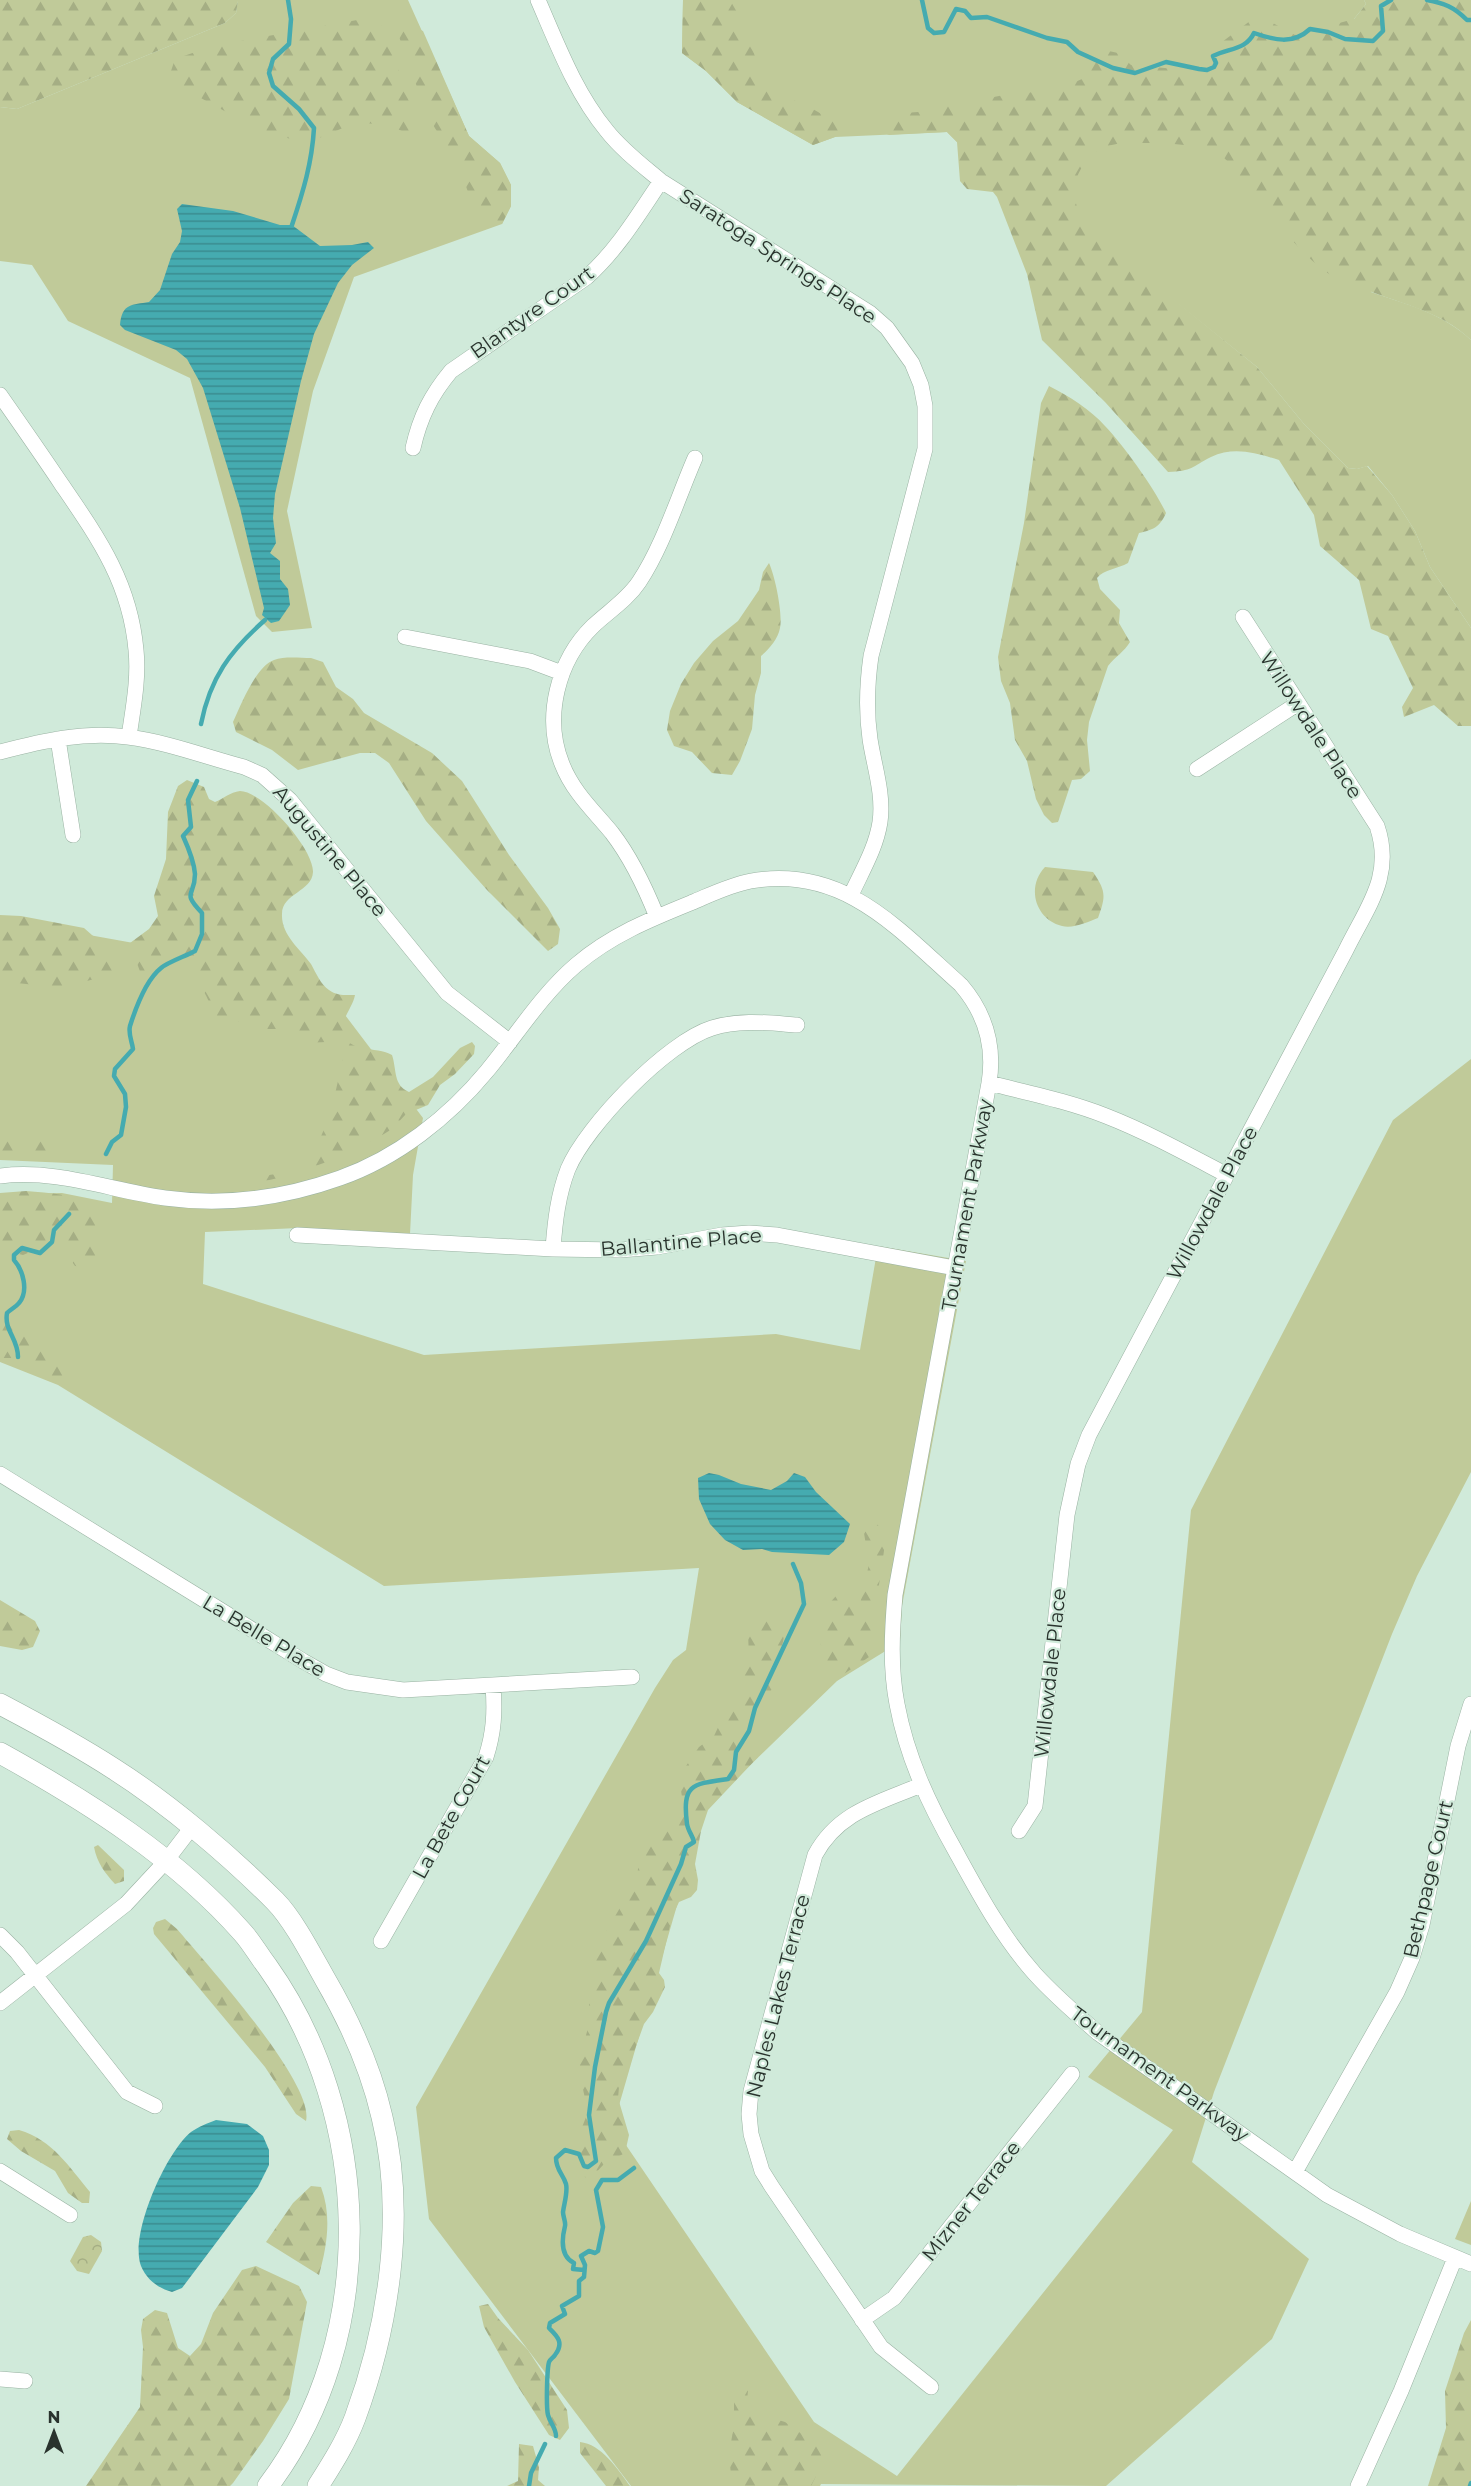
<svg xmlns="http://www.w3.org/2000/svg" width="1471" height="2486" font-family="Montserrat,sans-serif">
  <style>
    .grass { fill: #c0ca99 }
    .forest { fill: url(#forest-firs) }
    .park { fill: url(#park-crowns) }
    .water { fill: url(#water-rules) }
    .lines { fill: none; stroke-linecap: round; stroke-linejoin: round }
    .stream { stroke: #45abb0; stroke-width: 4.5 }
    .street-casing { stroke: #99b2a2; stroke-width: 16 }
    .secondary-casing { stroke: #99b2a2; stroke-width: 22 }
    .street { stroke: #fff; stroke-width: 15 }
    .secondary { stroke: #fff; stroke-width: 21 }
    .labels { text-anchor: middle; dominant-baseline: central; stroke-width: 4.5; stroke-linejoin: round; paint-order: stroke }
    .street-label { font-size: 20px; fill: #29332d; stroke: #d0eada }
  </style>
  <defs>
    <pattern id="forest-firs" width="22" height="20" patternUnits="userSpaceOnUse" patternTransform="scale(1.5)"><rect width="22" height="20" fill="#c0ca99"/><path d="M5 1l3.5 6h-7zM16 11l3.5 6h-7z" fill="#a5ae84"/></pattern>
    <pattern id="park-crowns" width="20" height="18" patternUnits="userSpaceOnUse" patternTransform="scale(1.5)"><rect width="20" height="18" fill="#c0ca99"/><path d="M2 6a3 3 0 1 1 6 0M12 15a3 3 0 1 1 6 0" fill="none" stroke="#a5ae84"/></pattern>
    <pattern id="water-rules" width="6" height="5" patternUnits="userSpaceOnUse" patternTransform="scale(1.5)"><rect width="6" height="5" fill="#45abb0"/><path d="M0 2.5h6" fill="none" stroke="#3a8c90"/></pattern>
  </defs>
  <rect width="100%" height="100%" fill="#d0eada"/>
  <path class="grass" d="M238 0H408L469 136 500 163 511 185V206L502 224 354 277 313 391 287 511 312 628 272 632 256 616 190 378 68 321 32 265 0 261V107L17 109 225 23 236 13Z
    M683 0H1364L1366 4 1354 19 1371 292C1406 304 1444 314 1471 340V628L1430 567 1415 531 1392 495 1368 466 1357 469 1348 468 1304 424 1257 367 1132 267 957 142 947 132 835 137 813 145 737 102 706 71 682 53Z
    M0 919 167 949 339 1007 423 1118 413 1175 410 1234 298 1228 205 1232 203 1284 424 1355 776 1334 860 1350 878 1246 966 1261 902 1606 900 1642 837 1681 705 1809 613 2126 814 2422 897 2476 1173 2130 1088 2077 1142 2012 1191 1510 1393 1120 1471 1059V1472L1417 1576 1392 1634 1214 2092 1192 2162 1309 2259 1272 2339 1106 2486 821 2484 820 2486H631L429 2219 416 2107 655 1688 673 1660 686 1650 699 1568 384 1586 58 1385 0 1362V1194L62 1193 112 1203 113 1165 0 1160Z
    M1471 2201V2245L1455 2239Z"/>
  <path class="forest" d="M0 0H238V1L236 13 225 23 17 109 0 107Z
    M683 0H730L747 30 757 63 771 90 811 108 846 128 835 137 813 145 737 102 706 71 682 53Z
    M1364 0H1471V340C1440 310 1396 303 1357 286 1349 283 1339 280 1332 276 1296 252 1273 215 1245 183 1238 175 1230 161 1221 156 1196 142 1168 144 1141 143 1116 142 1095 145 1082 167 1067 192 1076 206 1088 230L1257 367 1304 424 1348 468 1357 469 1367 466 1392 495 1415 531 1430 567 1471 628V726H1458L1434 705 1404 717 1402 707 1413 688 1388 636 1371 629 1359 580 1320 546 1314 515 1279 460C1256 453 1234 446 1211 457 1191 467 1193 471 1168 472L1105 402 1042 340 1027 274 997 197 993 192 967 189 960 181 957 142 947 132 889 135 882 132 876 121 891 114 918 112 1004 95 1034 92 1050 93 1082 79 1104 50 1118 53 1131 65 1187 70 1203 74 1220 64 1218 45 1258 15 1295 35 1354 19 1366 4Z
    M374 17 384 28 416 121 417 138 391 126 357 122 305 144 250 125 179 86 171 71 175 59 213 46Z
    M392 17 423 31 469 136 500 163 511 185V206L502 224 486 222 476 215 460 169 427 115Z
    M1049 386C1069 396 1091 410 1105 426 1124 446 1155 489 1166 513 1160 527 1153 530 1139 533L1128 563C1118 569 1104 569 1097 578L1100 589 1120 610 1119 623 1130 642C1124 652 1115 657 1108 666L1089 722 1087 740 1090 771 1081 779 1072 780 1058 822 1052 823 1044 815 1036 799 1027 761 1015 740 1010 703 1001 681 998 657 1024 523 1041 403Z
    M769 563C775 576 783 614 780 628 778 639 769 649 761 656V673L755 695 752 729 740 761 732 775 712 773 692 752 674 746 667 730 670 711 681 684 694 663 713 641 738 621 759 590 763 572Z
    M311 658 323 662 336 687 353 699 364 713 432 753 462 781 509 855 548 908 560 929 558 944 548 951 487 890 426 821 389 763 375 753H360L298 770 272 750 236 732 233 722C241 705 256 666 274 660 284 656 300 658 311 658Z
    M187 780 204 787 209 799 215 802C223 799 230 792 240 791 263 791 314 849 313 872 312 892 282 893 282 914 281 935 300 949 311 964 316 973 321 985 329 990 337 996 346 995 355 995 353 1006 344 1015 343 1027 341 1054 377 1046 392 1055 397 1070 393 1085 409 1092L433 1077 460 1048 472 1042 475 1046 474 1054 455 1074 440 1085 428 1105 406 1114 392 1129 379 1137 335 1159 287 1176 256 1183 250 1179 255 1177 283 1173 293 1168 318 1143 330 1116 343 1059 337 1049 326 1042 304 1043 297 1041 287 1029H268L251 1020 221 1024 211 1023 209 1015 212 1008C203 988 189 959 163 958L145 978 141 975C138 962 131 955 130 943L149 929 158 916 154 896 166 859 168 812 178 786Z
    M1045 867 1093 872C1106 891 1106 896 1098 918 1088 922 1073 929 1062 926 1035 919 1026 887 1045 867Z
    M0 915 21 916 84 928 109 950 119 961 118 972 63 988 17 983 0 986Z
    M0 1133 44 1142 50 1147 47 1153 0 1154Z
    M26 1191C50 1193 74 1194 95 1205L97 1225 104 1253 84 1267 75 1266 68 1256 64 1245 56 1241 23 1255 3 1250 0 1245V1193Z
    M0 1305 7 1311 24 1336 51 1354 66 1380 64 1386 12 1358H0Z
    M871 1523 878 1525 885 1544 875 1612 873 1646 869 1657 841 1676 830 1677C826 1672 827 1670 826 1664 815 1626 814 1617 844 1588L849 1593 860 1619V1604L869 1564 864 1533Z
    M0 1600 35 1621 40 1631 33 1647 22 1650 0 1646Z
    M771 1620C791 1633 782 1640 779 1658 777 1666 778 1675 778 1684L763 1698 758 1709 737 1733 736 1746 749 1745 756 1748 758 1757 708 1810 701 1831 695 1864 698 1880 697 1890 691 1897 679 1902 672 1917 659 1973 664 1980 665 1987 653 2012 644 2024 631 2060 620 2076 618 2098 629 2135 625 2153 604 2164 590 2179 582 2176 572 2153 588 2112 579 2071 581 2052 589 2025V2002L594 1992 596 1956 603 1937 628 1894 637 1875 639 1863 658 1827 678 1810 682 1797 680 1784 684 1769 699 1747 714 1736 723 1717 734 1702 741 1688 742 1670 749 1659 748 1632 757 1621Z
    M98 1845 124 1870V1881L115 1884C105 1873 97 1863 94 1847Z
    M165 1919 177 1929C204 1961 315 2083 306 2121L296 2114 265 2067 154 1934 153 1928 156 1922Z
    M19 2130C53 2140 69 2167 90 2192L89 2203H82L68 2193 55 2171 21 2151 7 2139 10 2131Z
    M311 2186 321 2187C332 2216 327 2246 319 2275L266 2242 293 2203Z
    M256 2266 299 2286 307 2302 289 2399 263 2441 233 2483 230 2486H86L140 2407 143 2347 141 2330 143 2319 155 2310 167 2313 178 2348 190 2356 201 2344 213 2313 242 2270Z
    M488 2304 498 2318 528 2350 567 2410 569 2428 560 2440 549 2435 515 2382 484 2327 479 2306Z
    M1471 2320V2486H1428L1446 2428 1445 2391 1464 2333Z
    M743 2386 748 2391C746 2409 746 2417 763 2424L775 2419 785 2422 834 2457 817 2474 811 2486H732L729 2454 734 2425V2398L737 2388Z
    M580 2442C601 2444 618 2469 630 2486H606L580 2453Z
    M519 2444 533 2446 539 2467 538 2480 545 2486H507L518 2481Z"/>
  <path class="park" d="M91 2235 101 2242 102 2251 89 2274 77 2271 70 2261 83 2237Z"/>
  <path class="water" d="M182 204 233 211 280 225H292L320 246 352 245 368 242 374 248 352 265 338 283 314 334 301 381 275 494 273 518 276 543 270 553 280 561V579L288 589 290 605 279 621 271 623 262 615 264 608 240 508 203 388 187 359 176 350 125 330 120 325C122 303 132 305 149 302L160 290 172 254 180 242 182 231 177 209Z
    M709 1473 719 1475 741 1484 771 1490 787 1481 794 1473 805 1477 816 1492 850 1524 844 1542 829 1555 772 1552 762 1549 743 1550 725 1540 710 1524 699 1499 698 1478Z
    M216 2120 247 2124 263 2136 269 2150V2165L258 2187 182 2288 172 2292C158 2288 147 2280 141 2266 129 2235 166 2152 191 2132 198 2127 208 2123 216 2120Z"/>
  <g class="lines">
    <path class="stream" d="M288 0 291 19 289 44 273 59 269 73 273 86 299 109 314 128C312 163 303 192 292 225
      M922 0 928 28 934 33 944 32 956 9 965 11 971 18 987 17 1047 38 1067 42 1078 52 1113 68 1135 73 1166 62 1199 69 1207 70 1214 67 1216 63 1213 56C1229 48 1246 50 1254 33 1274 40 1293 45 1310 29L1328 32 1345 39 1373 41 1383 31 1381 6 1391 0
      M1427 0C1444 3 1454 7 1467 20H1471
      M201 724C210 678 230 651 265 620
      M106 1154 112 1142 121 1135 126 1107 125 1094 114 1076 115 1069 133 1049C132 1041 128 1034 130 1026 136 1007 146 980 161 968 168 962 186 956 195 951L202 934V913C181 891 195 897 195 874 194 861 188 847 183 836L191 827 188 800 197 781
      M18 1357C18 1338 4 1331 7 1313 11 1309 16 1307 19 1303 29 1291 23 1270 14 1260V1255L22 1248 40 1253 52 1242 54 1230 69 1214
      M584 2270 573 2269 574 2263C560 2256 562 2238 565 2226 566 2222 563 2217 563 2212 564 2204 568 2192 566 2184 563 2174 556 2170 556 2158L565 2150 579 2154 584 2166 588 2167 596 2161 589 2115 595 2067 606 2012 609 2003 646 1941 681 1864 686 1847 694 1842C693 1836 688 1831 687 1824 682 1784 692 1784 728 1779L734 1770 736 1752 749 1731 755 1708 804 1604 801 1583 793 1564
      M556 2436C556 2428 550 2423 548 2415 546 2407 547 2369 549 2362 550 2359 553 2358 555 2355 565 2342 556 2335 549 2328L550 2323 565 2314 562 2306 579 2296V2281L584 2277 585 2265 581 2256 589 2251 595 2253 598 2251 603 2227 596 2190 602 2180H618L634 2168
      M529 2486 531 2473 545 2444
      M1470 2486 1471 2483"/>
    <g class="street-casing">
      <path id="street" d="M538 0C558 46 575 92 607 131 622 150 642 165 661 181L870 313 887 328 912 363 921 385 925 406V449L871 656C867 684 866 711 870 739 874 766 884 794 880 822 876 848 862 871 851 895
        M0 395C21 425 42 455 62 485 99 539 130 583 136 650 139 679 133 708 129 737
        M413 448C420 417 431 395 451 371L587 277C618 249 638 215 661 181
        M405 637 530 661 562 673
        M58 739 73 835
        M0 752C42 741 84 731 128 737 167 742 206 757 244 767L262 775 290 800 447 993 510 1042
        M1197 769 1297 704
        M657 917C645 887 632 859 612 833 593 810 573 792 562 764 543 717 558 660 593 626 609 611 627 600 639 582 663 546 678 497 695 458
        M989 1083C1028 1093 1068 1101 1106 1116 1147 1132 1187 1154 1227 1175
        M0 1176C57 1169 109 1190 165 1198 224 1206 284 1198 340 1178 397 1158 449 1117 487 1071 516 1036 541 995 576 965 611 935 651 919 693 902 712 894 730 885 751 881 844 865 898 929 961 985 985 1013 995 1046 989 1083L895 1595C892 1631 890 1668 897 1704 907 1758 929 1804 956 1852 979 1894 1002 1937 1035 1974 1054 1995 1076 2014 1098 2033L1327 2195 1400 2234 1471 2264
        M297 1235 553 1249 620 1250 657 1247 722 1235 749 1233 777 1235 955 1268
        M553 1249C555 1221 558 1195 568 1169 586 1126 667 1042 712 1028 740 1019 769 1023 797 1025
        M0 1474 303 1661 326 1674 347 1682 403 1690 632 1677
        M921 1785C878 1803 838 1812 815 1855L751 2091 749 2114 751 2134 762 2171 772 2187 881 2347 931 2387
        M1019 1831 1035 1806 1067 1515 1078 1464 1089 1435 1346 950C1367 907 1394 876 1377 826L1243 617
        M0 1935 17 1952 127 2092 155 2106
        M381 1941 486 1757C494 1732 495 1712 493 1686
        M0 2003 126 1904 166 1861 192 1827
        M0 2171 70 2215
        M1295 2172 1397 1992 1412 1958 1422 1925 1458 1746 1471 1704
        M862 2320 894 2298 1072 2074
        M0 2379 25 2381
        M1358 2486 1401 2391 1455 2258"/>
    </g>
    <g class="secondary-casing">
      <path id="secondary" d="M0 1704C38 1724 77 1745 114 1769 169 1804 229 1855 275 1901 293 1919 312 1956 325 1979 350 2022 371 2069 382 2117 406 2214 389 2326 355 2418 346 2442 332 2464 318 2486
        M0 1753C87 1801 177 1858 243 1933 252 1943 259 1956 267 1966 373 2115 380 2338 268 2486"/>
    </g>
    <use href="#street" class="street"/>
    <use href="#secondary" class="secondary"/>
  </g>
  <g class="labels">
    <g class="street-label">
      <text transform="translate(778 256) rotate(33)">Saratoga Springs Place</text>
      <text transform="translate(532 312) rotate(-35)">Blantyre Court</text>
      <text transform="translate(1311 725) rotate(57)">Willowdale Place</text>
      <text transform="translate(330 851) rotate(50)">Augustine Place</text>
      <text transform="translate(1212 1203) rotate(-62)">Willowdale Place</text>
      <text transform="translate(967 1205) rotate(-80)">Tournament Parkway</text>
      <text transform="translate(681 1242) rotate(-5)">Ballantine Place</text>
      <text transform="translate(264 1636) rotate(31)">La Belle Place</text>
      <text transform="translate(1050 1673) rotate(-84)">Willowdale Place</text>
      <text transform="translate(451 1817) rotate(-61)">La Bete Court</text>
      <text transform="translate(1428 1879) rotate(-77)">Bethpage Court</text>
      <text transform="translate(778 1996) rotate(-76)">Naples Lakes Terrace</text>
      <text transform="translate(1160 2074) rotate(36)">Tournament Parkway</text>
      <text transform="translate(971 2201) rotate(-52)">Mizner Terrace</text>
    </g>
  </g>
  <g transform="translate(54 2432)" stroke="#d0eada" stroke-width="4.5" paint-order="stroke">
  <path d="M0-4.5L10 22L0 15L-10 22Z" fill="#29332d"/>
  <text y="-9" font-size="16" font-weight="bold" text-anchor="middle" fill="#29332d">N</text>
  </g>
</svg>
